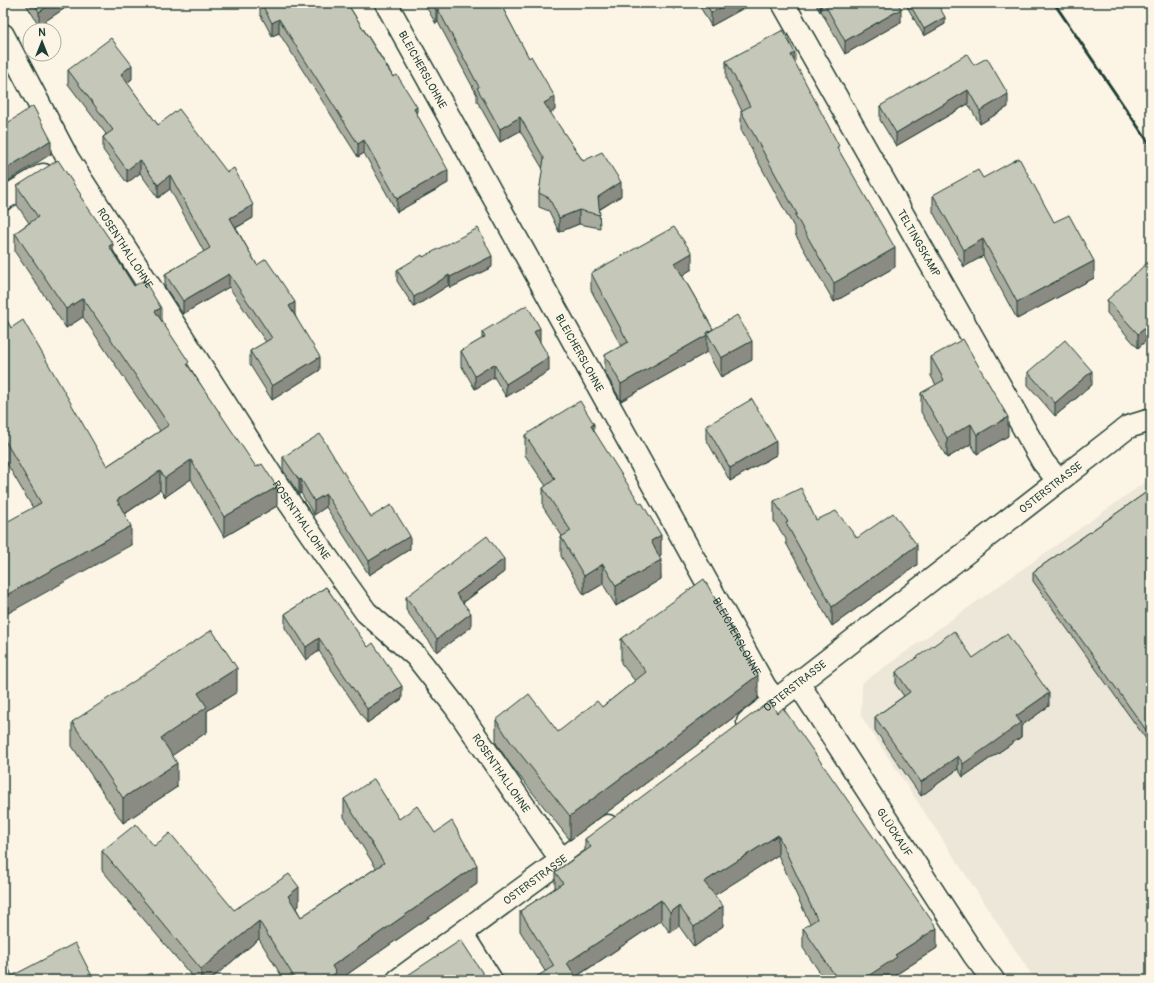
<svg xmlns="http://www.w3.org/2000/svg" width="1154" height="983" font-family="Pangolin,sans-serif">
  <style>
    .built { fill: #ece7d8 }
    .lines { fill: none; stroke-linecap: round; stroke-linejoin: round }
    .minor-casing { stroke: #1f3d34; stroke-width: 25 }
    .tertiary-casing { stroke: #1f3d34; stroke-width: 25 }
    .minor { stroke: #fcf5e5; stroke-width: 22 }
    .tertiary { stroke: #fcf5e5; stroke-width: 22 }
    .rail { stroke: #1f3d34; stroke-width: 3 }
    .wall { fill: #a9ab9f; stroke: #1f3d34 }
    .shaded-wall { fill: #8a8b82; stroke: #1f3d34 }
    .building { fill: #c5c7b9; stroke: #1f3d34 }
    .labels { text-anchor: middle; dominant-baseline: central; stroke-width: 3; stroke-linejoin: round; paint-order: stroke }
    .street-label { font-size: 11px; fill: #1f3d34; stroke: #fcf5e5 }
  </style>
  <rect width="100%" height="100%" fill="#fcf5e5"/>
  <filter id="ink" filterUnits="userSpaceOnUse"><feTurbulence type="fractalNoise" baseFrequency=".025" numOctaves="2"/><feDisplacementMap in="SourceGraphic" scale="8" xChannelSelector="R" yChannelSelector="G"/><feConvolveMatrix kernelMatrix="1 2 1 2 8 2 1 2 1" color-interpolation-filters="sRGB"/></filter>
  <g filter="url(#ink)">
    <path class="built" d="M1151 478V980H1035L861 716 862 683Z"/>
    <g class="lines">
      <g class="minor-casing">
        <g id="minor">
          <path id="s1" d="M386 3 765 687 776 701"/>
          <path id="s2" d="M783 3 1043 462 1058 480"/>
          <path id="s3" d="M3 35 68 159 280 489 326 556 366 612 416 656 455 706 562 861"/>
          <path d="M3 199 43 175"/>
          <path id="s4" d="M798 683 974 955 993 980"/>
          <path d="M462 934 491 980"/>
        </g>
      </g>
      <g class="tertiary-casing">
        <g id="tertiary">
          <path id="s5" d="M748 722 1128 427 1151 420"/>
          <path id="s6" d="M398 980 608 826"/>
        </g>
      </g>
      <use href="#minor" class="minor"/>
      <use href="#tertiary" class="tertiary"/>
      <path class="rail" d="M1054 3 1151 146"/>
    </g>
    <path class="wall" d="M25 3H73L39 25Z
      M260 3H347L417 114 448 183 397 212 364 153 358 157 279 33 272 36 260 14Z
      M424 3H500L555 110 550 113 583 161 621 196 599 210 600 228 579 224 559 232 549 211 539 207V193L543 169 520 131 500 142 477 101V95L438 22 436 24Z
      M671 3H684L674 9Z
      M698 3H753L711 26Z
      M815 3H898L901 22 845 54 821 11 820 12Z
      M905 3H937L945 24 924 36Z
      M726 61 795 64 839 151 895 267 834 302 795 234V229L741 130V111H742L726 79Z
      M974 65 1008 107 980 124 968 104 896 146 880 120V106Z
      M68 70 132 79 127 83 158 125 253 218 236 228 257 265 295 315 320 370 272 400 250 365V351L266 342 229 287 183 314 165 287V274L204 252 170 189 158 198 140 173 127 183 103 150V137L106 134 68 84Z
      M983 178 1054 222 1094 278 1017 319 983 256 964 267 933 212V195Z
      M17 186 81 198 113 251 134 286 161 320 189 366 277 506 224 537 191 479 165 497 160 490 125 514 131 545 33 508 3 457V313L11 328 107 466 160 431 83 317 66 328 15 252V233L29 223 17 205Z
      M423 257 492 267 450 288 449 285 414 307 397 281V270Z
      M1151 266V336L1138 348 1107 313V300Z
      M692 269 682 275 713 329 752 360 721 377 707 352 621 401 605 372V355L621 346 591 290V273Z
      M482 332 540 341V342L549 371 506 397 494 377 475 389 461 365V351L482 339Z
      M931 357 1008 436 977 454 971 444 947 458 921 412V393L936 385 931 376Z
      M1028 372 1092 385 1055 416 1028 385Z
      M706 426 776 455 730 481 706 439Z
      M594 431 661 555 659 556 661 579 616 606 603 584 584 595 561 556V537L562 536 543 507V488L546 486 525 455V435Z
      M283 457 371 517 410 549 369 575 326 507 314 515 301 493 299 494 283 470Z
      M1151 489V746L1033 581V572Z
      M774 501 816 520 917 565 832 626 786 543V539L774 521Z
      M504 572 463 603 471 627 437 652 406 610V597Z
      M326 587 402 699 367 723 319 651 306 660 285 628V614Z
      M621 639 758 699 570 840 510 764 496 743V720L558 732 602 707 635 681 621 663Z
      M973 658 1049 706 1021 726V737L963 777 958 769 921 796 875 730V717L904 696 896 685V672Z
      M237 692 207 711V732L172 755 177 787 123 823 72 746V722Z
      M777 713 937 948 897 974V977L893 980H825L803 948V928L810 924 778 855 714 895 723 926 694 947 679 926 670 933 661 920 576 977 545 971 520 931V911L555 888V872L585 850V839Z
      M344 799 399 819 435 833 477 884 339 980H284L259 939 210 980H195L102 870V851L154 846 234 910 299 906 296 908 301 917 376 868 344 817Z"/>
    <path class="shaded-wall" d="M53 3H73L39 25V12Z
      M674 3H684L674 9Z
      M729 3H753L711 26V13Z
      M820 3H821V11L820 12Z
      M438 9V22L436 24V10Z
      M901 9V22L845 54V41Z
      M945 17V24L924 36V29Z
      M279 19V33L272 36V23Z
      M795 53V71L791 55Z
      M132 65V79L121 87V74Z
      M968 90V104L896 146V133Z
      M1008 94V107L980 124V111Z
      M555 97V110L544 117V103Z
      M417 107V121L414 109Z
      M520 117V131L500 142V129Z
      M51 140V154L3 184V171Z
      M364 140V153L358 157V144Z
      M140 160V173L127 183V170Z
      M448 170V183L397 212V199Z
      M170 175V189L158 198V185Z
      M621 182V196L598 210V197Z
      M253 205V218L230 231V218Z
      M579 210V224L559 232V218Z
      M983 239V256L964 267V250Z
      M113 244V263L109 246Z
      M895 248V267L834 302V283Z
      M692 253V269L675 280V263Z
      M492 256V267L450 288V277Z
      M1094 261V278L1017 319V302Z
      M229 274V287L183 314V301Z
      M449 275V285L414 307V297Z
      M83 298V317L66 328V309Z
      M295 302V316L289 306Z
      M161 308V327L155 311Z
      M1151 323V336L1138 348V334Z
      M540 328V341L534 346V332Z
      M707 335V352L621 401V384Z
      M752 341V360L721 377V358Z
      M320 357V370L272 400V386Z
      M549 357V371L506 397V384Z
      M494 364V377L475 389V376Z
      M1092 371V385L1055 416V403Z
      M1008 417V436L977 454V435Z
      M594 424V444L591 426Z
      M971 424V444L947 458V438Z
      M776 441V455L730 481V468Z
      M191 460V479L165 497V478Z
      M160 471V490L117 519V500Z
      M301 479V493L299 494V480Z
      M277 487V506L224 537V517Z
      M326 494V507L314 515V501Z
      M131 526V545L3 616V597Z
      M661 535V555L651 561V541Z
      M410 536V549L369 575V561Z
      M917 545V565L832 626V607Z
      M504 559V572L456 607V594Z
      M661 560V579L616 606V586Z
      M603 564V584L584 595V576Z
      M471 613V627L437 652V639Z
      M319 638V651L306 660V647Z
      M237 668V692L207 711V732L161 763V738L198 693Z
      M758 675V699L570 840V816Z
      M402 686V699L367 723V709Z
      M1049 693V706L1021 726V737L963 777V764L1016 716Z
      M958 756V769L921 796V782Z
      M177 763V787L123 823V798Z
      M778 835V855L704 902V882Z
      M477 865V884L339 980H324L332 966Z
      M299 887V906L288 915V896Z
      M661 900V920L571 980 567 963Z
      M679 906V926L670 933V913Z
      M723 906V926L694 947V927Z
      M259 921V939L210 980H201V969Z
      M937 928V948L897 974V977L893 980H862L895 955Z"/>
    <path class="building" d="M34 3H53L39 12Z
      M261 3H347L393 77 397 75 417 107 414 109 448 170 397 199 364 140 358 144 279 19 272 23Z
      M432 3H500L529 58 531 56 555 97 544 103 583 161 602 152 621 182 598 197 600 215 579 210 559 218 549 198 539 193 544 158 520 117 500 129 477 88 479 87 438 9 436 10Z
      M706 3H729L711 13Z
      M824 3H898L901 9 845 41Z
      M909 3H937L945 17 924 29Z
      M783 30 795 53 791 55 839 146 837 147 895 248 834 283 795 215 797 214 741 111 750 106 726 61Z
      M111 38 132 65 121 74 158 125 179 109 227 172 234 168 253 205 230 218 257 265 266 259 295 302 289 306 320 357 272 386 250 351 272 338 229 274 183 301 165 274 210 248 170 175 158 185 140 160 127 170 103 137 113 130 68 70Z
      M967 54 974 65 987 58 1008 94 980 111 968 90 896 133 880 106Z
      M33 106 51 140 3 171V126Z
      M1019 158 1054 222 1069 215 1094 261 1017 302 983 239 964 250 933 195 978 170 983 178Z
      M58 160 81 195 80 196 113 244 109 246 134 286 144 280 161 308 155 311 189 362 187 364 256 467 262 464 277 487 224 517 191 460 165 478 160 471 117 500 131 526 3 597V524L41 503 3 437V313L11 328 23 320 107 466 169 425 83 298 66 309 15 233 38 217 17 186Z
      M674 227 692 253 675 263 713 329 707 333V335L621 384 605 355 628 342 591 273Z
      M478 228 492 256 450 277 449 275 414 297 397 270 422 255 423 257Z
      M1148 262 1151 266V323L1138 334 1107 300Z
      M527 305 540 328 534 332 549 357 506 384 494 364 475 376 461 351 485 337 482 332Z
      M737 315 752 341 721 358 707 333Z
      M963 339 1008 417 977 435 971 424 947 438 921 393 944 380 931 357Z
      M1065 340 1092 371 1055 403 1028 372Z
      M752 399 776 441 730 468 706 426Z
      M580 401 594 424 591 426 640 504 642 503 661 535 651 541 661 560 616 586 603 564 584 576 561 537 571 531 543 488 555 479 525 435Z
      M320 434 371 517 391 505 410 536 369 561 326 494 314 501 301 479 299 480 283 457Z
      M801 488 816 520 836 511 857 538 893 513 917 545 832 607 786 523 788 522 774 501Z
      M1151 489V737L1033 572Z
      M487 536 504 559 456 594 471 613 437 639 406 597Z
      M704 579 758 675 570 816 510 741 496 720 529 694 558 732 597 701 602 707 646 672 621 639Z
      M326 587 368 647 373 643 402 686 367 709 319 638 306 647 285 614Z
      M212 630 237 668 198 693 207 707 161 738 177 763 123 798 72 722Z
      M954 631 973 658 1007 634 1049 693 1016 716 1021 723 963 764 958 756 921 782 875 717 910 692 896 672Z
      M770 701 777 713 783 708 937 928 895 955 897 957 862 980H838L803 928 817 919 778 835 704 882 723 906 694 927 679 906 670 913 661 900 567 963 578 980H531L554 966 520 911 563 883 555 872 591 847 585 839Z
      M374 779 399 819 417 806 435 833 452 821 477 865 332 966 336 973 324 980H296L259 921 201 969 102 851 136 824 154 846 170 833 234 910 289 874 299 887 288 896 301 917 384 863 344 799Z
      M461 940 487 980H407L405 977Z
      M75 943 94 980H3V954L12 976Z
      M151 973 155 980H139Z"/>
  </g>
  <g class="labels">
    <g class="street-label">
      <text stroke="none"><textPath href="#s1" startOffset="76">BLEICHERSLOHNE</textPath></text>
      <text stroke="none"><textPath href="#s2" startOffset="276">TELTINGSKAMP</textPath></text>
      <text stroke="none"><textPath href="#s3" startOffset="246">ROSENTHALLOHNE</textPath></text>
      <text stroke="none"><textPath href="#s1" startOffset="400">BLEICHERSLOHNE</textPath></text>
      <text stroke="none"><textPath href="#s5" startOffset="383">OSTERSTRASSE</textPath></text>
      <text stroke="none"><textPath href="#s3" startOffset="570">ROSENTHALLOHNE</textPath></text>
      <text stroke="none"><textPath href="#s1" startOffset="724">BLEICHERSLOHNE</textPath></text>
      <text stroke="none"><textPath href="#s5" startOffset="59">OSTERSTRASSE</textPath></text>
      <text stroke="none"><textPath href="#s3" startOffset="894">ROSENTHALLOHNE</textPath></text>
      <text stroke="none"><textPath href="#s4" startOffset="178">GLÜCKAUF</textPath></text>
      <text stroke="none"><textPath href="#s6" startOffset="170">OSTERSTRASSE</textPath></text>
    </g>
  </g>
  <rect width="1154" height="983" fill="none" stroke="#fcf5e5" stroke-width="16"/>
  <rect x="8" y="8" width="1138" height="967" fill="none" stroke="#1f3d34" stroke-width="1.5" filter="url(#ink)"/>
  <g transform="translate(42 42)"><circle r="19" fill="#fcf5e5" stroke="#a4ab9e"/>
  <path d="M0-3L7 15L0 10L-7 15Z" fill="#1f3d34"/>
  <text y="-6" font-size="11" font-weight="bold" text-anchor="middle" fill="#1f3d34">N</text>
  </g>
</svg>
